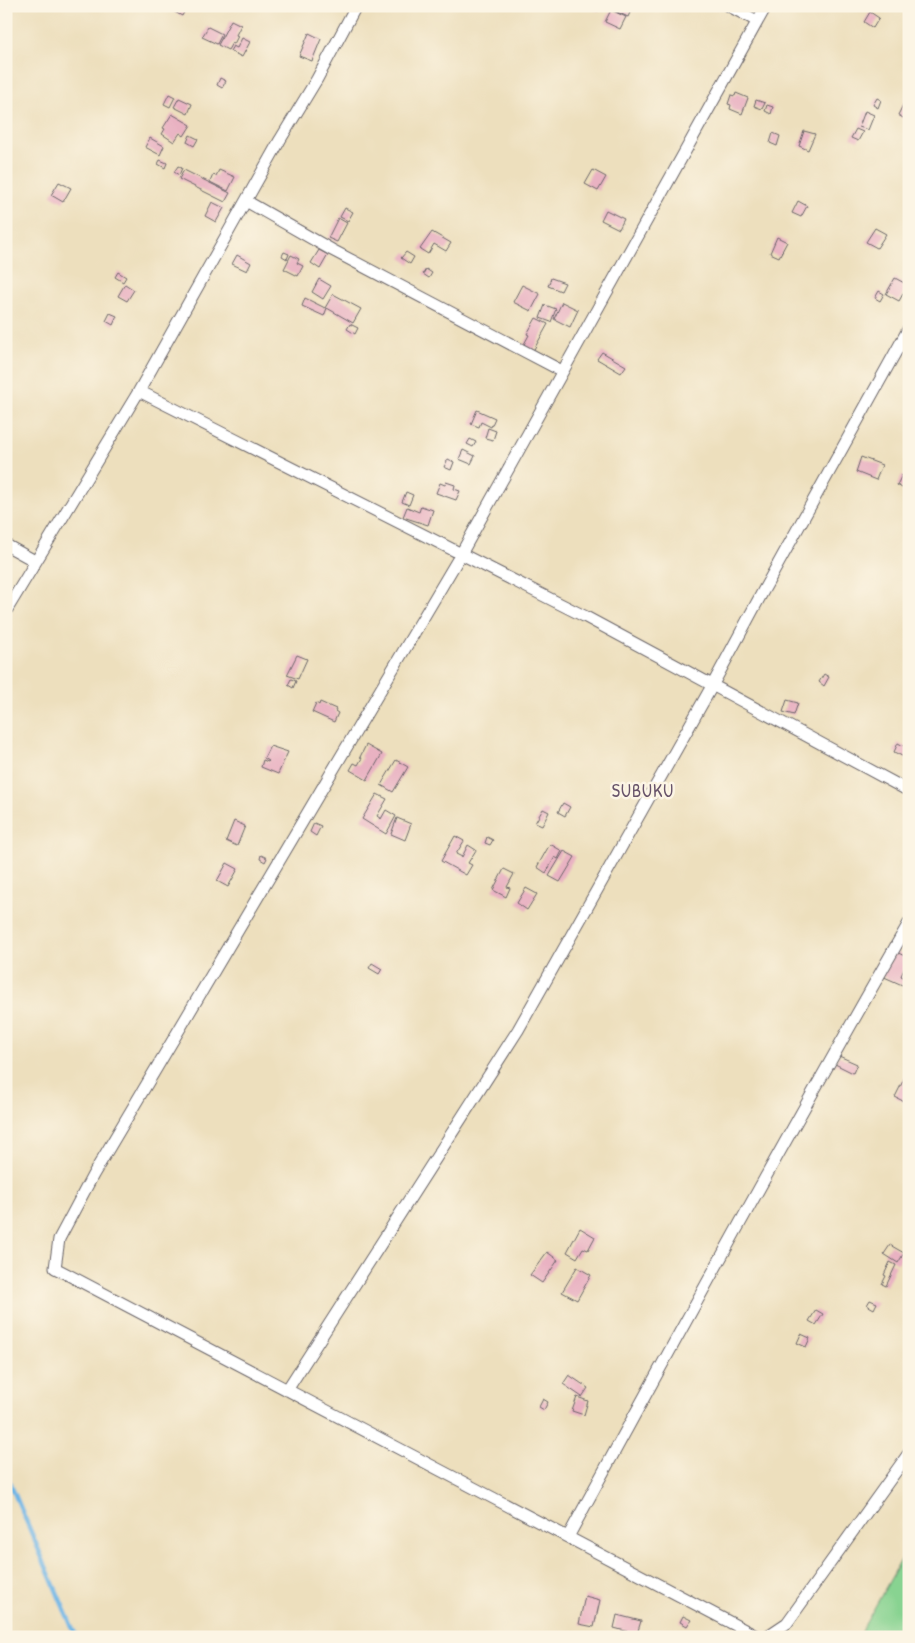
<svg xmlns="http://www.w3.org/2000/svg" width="915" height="1643" font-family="'Patrick Hand',sans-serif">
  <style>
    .green { fill: #88d391; stroke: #557a66 }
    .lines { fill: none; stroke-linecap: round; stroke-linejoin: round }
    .stream { stroke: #6fb6e6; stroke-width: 4.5 }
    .building { fill: #e9b2c2 }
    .minor-casing { stroke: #696468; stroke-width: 13 }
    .minor { stroke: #fff; stroke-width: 11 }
    .labels { text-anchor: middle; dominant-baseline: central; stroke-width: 5; stroke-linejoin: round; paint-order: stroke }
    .quarter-label { font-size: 18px; letter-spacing: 1px; fill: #68546a; stroke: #fcf5e5 }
  </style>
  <rect width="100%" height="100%" fill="#fcf5e5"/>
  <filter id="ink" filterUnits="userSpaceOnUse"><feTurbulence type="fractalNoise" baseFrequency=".02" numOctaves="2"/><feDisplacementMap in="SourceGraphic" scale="10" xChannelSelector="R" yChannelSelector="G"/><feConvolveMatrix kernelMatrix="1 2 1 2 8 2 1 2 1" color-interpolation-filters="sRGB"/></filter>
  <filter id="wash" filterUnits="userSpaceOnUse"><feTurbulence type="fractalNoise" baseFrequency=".0096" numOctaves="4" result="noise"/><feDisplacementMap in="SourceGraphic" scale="20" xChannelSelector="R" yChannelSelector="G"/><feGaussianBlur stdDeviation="1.12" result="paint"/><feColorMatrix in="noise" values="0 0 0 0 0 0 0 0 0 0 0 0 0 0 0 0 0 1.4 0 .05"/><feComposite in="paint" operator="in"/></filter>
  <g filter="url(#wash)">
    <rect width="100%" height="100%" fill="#eddfbd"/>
    <path class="green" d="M909 1546V1637H858Z"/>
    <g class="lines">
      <path class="stream" d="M6 1474 75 1634 80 1637"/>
    </g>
    <g id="blocks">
      <path class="building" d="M175 6H187L182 16 173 11Z
        M588 6H601L598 11Z
        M620 6H633L628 17 617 12Z
        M611 10 626 17 620 29 605 22Z
        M870 12 879 18 873 28 864 22Z
        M231 20 241 25 236 35 238 36 234 44 232 43 228 50 218 45Z
        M208 27 222 34 217 44 202 37Z
        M309 33 321 39 312 61 299 56Z
        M242 38 250 42 242 57 230 51 233 46 237 48Z
        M220 78 226 81 222 88 217 85Z
        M736 93 748 98 742 114 730 109 731 105 728 104 731 95 735 96Z
        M169 94 175 97 170 107 164 104Z
        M179 98 192 104 188 114 174 107Z
        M877 98 881 100 878 108 873 105Z
        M756 100 765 103 762 109 754 106Z
        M904 103 909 106V112L905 119 898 115Z
        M767 105 773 107 771 114 765 111Z
        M865 111 874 115 868 130 859 127Z
        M172 114 191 125 184 136 180 133 174 142 162 134 165 129 163 128Z
        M856 129 863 132 858 141 851 138Z
        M804 131 815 134 808 150 799 146Z
        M773 133 780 136 777 146 770 143Z
        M190 135 198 139 194 146 187 142Z
        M150 138 164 146 160 155 145 147Z
        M160 160 167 163 165 168 158 164Z
        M178 166 182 168 179 175 174 172Z
        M184 170 230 193 225 202 179 179Z
        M219 170 235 177 228 191 210 182 213 175 216 176Z
        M593 170 606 177 598 191 585 184Z
        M59 182 71 188 63 202 51 195Z
        M798 201 807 206 801 217 792 213Z
        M212 202 224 208 216 222 205 216Z
        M345 208 353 212 348 221 340 217Z
        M606 210 624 219 619 229 601 220Z
        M338 218 347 223 337 242 328 238Z
        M875 228 886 234 877 248 866 242Z
        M432 232 451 243 446 251 434 244 428 254 420 249Z
        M777 237 787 242 779 257 770 253Z
        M319 250 328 255 320 269 311 263Z
        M284 252 289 254 287 259 282 256Z
        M406 252 414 257 410 264 401 258Z
        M237 255 251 263 247 271 232 264Z
        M291 255 299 259 297 263 303 266 298 276 284 269Z
        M426 269 432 273 429 278 423 274Z
        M118 272 126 277 123 282 115 277Z
        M551 278 565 283 561 291 548 286Z
        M895 278 908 285 899 301 886 294Z
        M319 279 331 286 323 299 312 292Z
        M125 284 134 290 127 301 118 296Z
        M522 285 540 294 531 311 513 302Z
        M879 291 884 294 880 301 875 298Z
        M333 294 361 309 353 323 327 308 324 316 302 306 305 298 325 308Z
        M562 302 578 310 570 327 554 319Z
        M545 305 556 309 551 322 540 318Z
        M110 313 117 316 113 325 106 321Z
        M536 318 548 324 533 351 523 346 529 335 527 334Z
        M350 324 358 328 355 334 347 329Z
        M602 352 626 366 621 373 597 359Z
        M477 410 495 418 491 427 481 422 479 427 471 424Z
        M488 428 496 431 493 440 485 438Z
        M470 439 476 442 473 447 467 444Z
        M463 450 475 456 471 464 459 459Z
        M861 457 882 465 876 480 856 472Z
        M448 459 454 462 451 470 444 467Z
        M902 475 909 479V492L897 485Z
        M446 482 455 485 454 489 460 491 456 500 436 493 440 483 445 485Z
        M406 492 413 495 409 505 402 502Z
        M421 506 433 510 428 525 403 517 407 507 419 512Z
        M297 655 307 659 298 679 287 675Z
        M824 674 829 677 824 686 819 682Z
        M291 679 296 681 293 688 288 685Z
        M787 700 798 703 794 715 783 712Z
        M320 702 336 709 335 711 338 713 334 722 312 712 316 703 319 705Z
        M898 743 909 749 906 758 894 752Z
        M366 745 382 754 367 780 350 770 354 763 358 765 362 758 360 757Z
        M270 746 288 752 278 774 261 767 263 760 268 762 269 761 264 758Z
        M396 760 408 767 393 792 381 785Z
        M377 794 387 799 377 816 381 819 386 810 396 816 386 834 362 819Z
        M563 803 570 807 565 816 558 812Z
        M543 809 549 812 542 826 535 823Z
        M397 818 411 824 405 840 391 834Z
        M234 821 245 826 237 846 226 841Z
        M314 823 321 826 316 836 310 832Z
        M455 836 464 841 456 854 462 857 468 845 476 850 468 863 472 865 466 875 441 861Z
        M487 837 493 840 490 845 485 843Z
        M550 844 562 851 558 859 555 857 546 873 537 867Z
        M564 851 575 857 560 882 549 876Z
        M261 855 267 858 265 862 260 859Z
        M227 863 238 869 228 887 217 881Z
        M504 869 514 874 507 887 510 888 506 897 493 890Z
        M526 888 537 894 527 910 517 903Z
        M894 951 909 958 901 976 909 980V988L882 976Z
        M372 963 382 969 379 974 369 968Z
        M839 1056 857 1064 853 1073 835 1064Z
        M906 1075 909 1076V1104L895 1097Z
        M580 1228 595 1237 588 1250 583 1248 577 1258 567 1252Z
        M890 1245 904 1253 898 1263 884 1254Z
        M547 1252 558 1260 542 1283 530 1275Z
        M890 1262 896 1265 886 1286 882 1284 886 1276 884 1275Z
        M577 1267 591 1275 577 1300 562 1292Z
        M870 1300 877 1303 874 1309 867 1305Z
        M816 1310 823 1314 816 1325 809 1321Z
        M801 1334 810 1338 806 1347 797 1343Z
        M569 1375 588 1388 582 1397 563 1384Z
        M577 1397 588 1401 584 1415 572 1411Z
        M543 1399 548 1402 544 1410 539 1407Z
        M585 1596 600 1600 594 1627 579 1624Z
        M617 1615 641 1621 637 1634 614 1628Z
        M683 1616 691 1620 687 1626 680 1622Z"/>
    </g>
  </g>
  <g filter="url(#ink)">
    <use href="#blocks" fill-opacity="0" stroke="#696468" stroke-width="1"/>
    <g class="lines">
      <g class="minor-casing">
        <path id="minor" d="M729 6 757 21
          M246 201 332 250 562 371
          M139 391 280 140 317 79 356 6
          M6 545 35 561
          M6 611 139 391 584 616 909 791
          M287 1390 518 1030 712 686 762 593 909 328
          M568 1537C680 1331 792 1126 909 923
          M758 1637 55 1268 59 1239 93 1175 461 554 766 6
          M766 1637 787 1623 909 1453"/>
      </g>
      <use href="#minor" class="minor"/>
    </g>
  </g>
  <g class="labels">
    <g class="quarter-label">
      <text x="643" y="790">SUBUKU</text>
    </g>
  </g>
  <rect width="915" height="1643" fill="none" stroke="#fcf5e5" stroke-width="25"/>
</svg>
